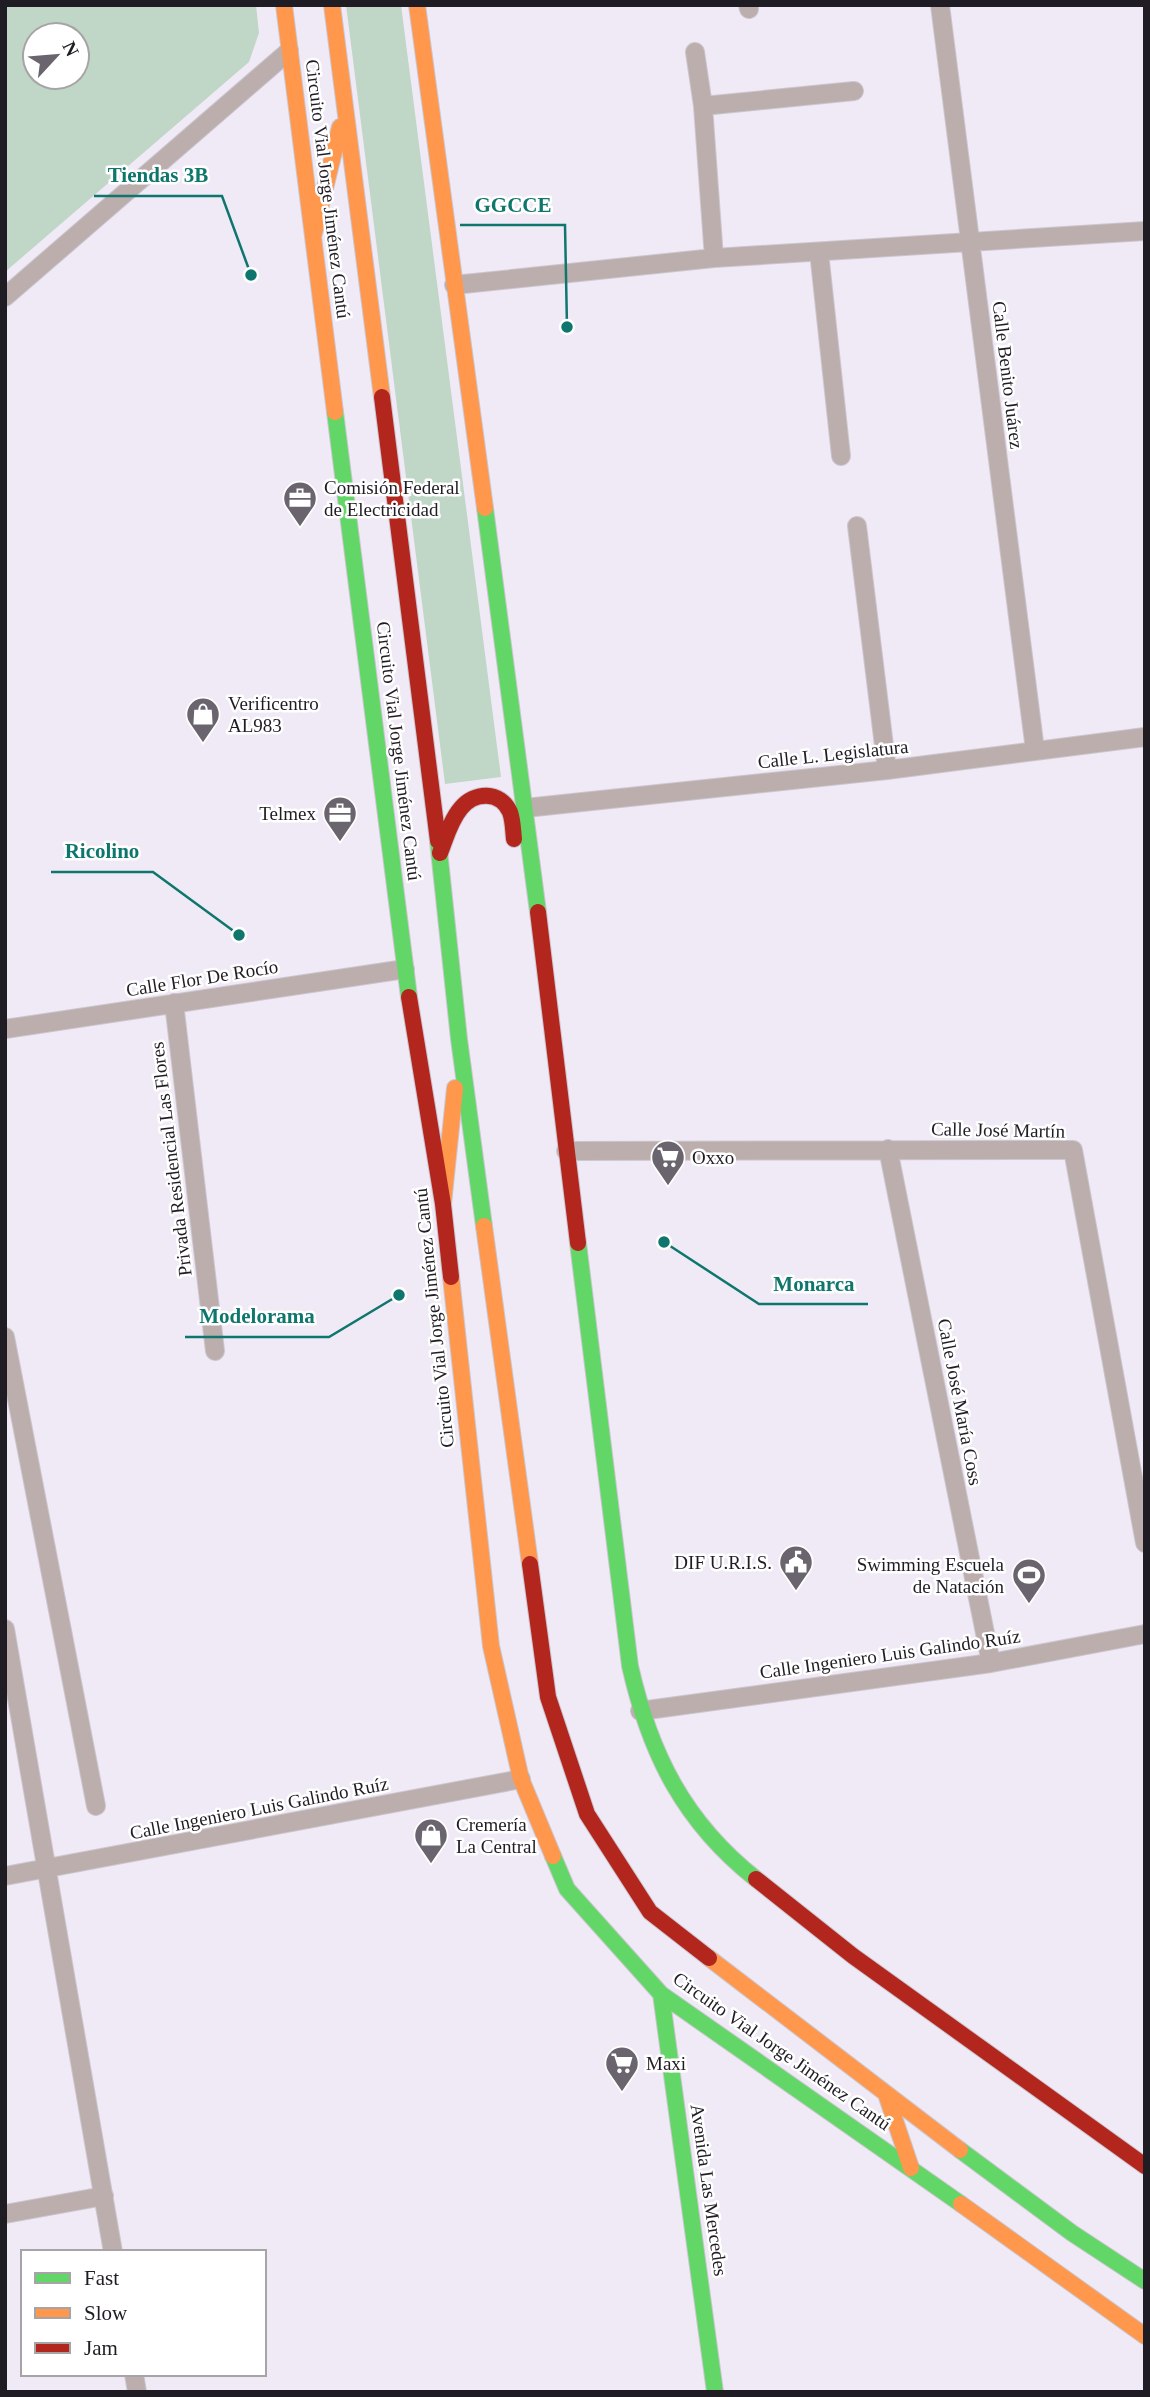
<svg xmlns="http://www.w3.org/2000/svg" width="1150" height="2397" font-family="'Times New Roman',serif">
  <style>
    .green { fill: #c0d7c8; fill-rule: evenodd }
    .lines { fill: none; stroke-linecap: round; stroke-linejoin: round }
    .street-casing { stroke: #cbc6cf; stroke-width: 20 }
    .fast-casing { stroke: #cbc6cf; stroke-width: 18 }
    .slow-casing { stroke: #cbc6cf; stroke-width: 18 }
    .jam-casing { stroke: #cbc6cf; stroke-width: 18 }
    .street { stroke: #bcaeac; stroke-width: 18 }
    .fast { stroke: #63d668; stroke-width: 16 }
    .slow { stroke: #ff974d; stroke-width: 16 }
    .jam { stroke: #b3261e; stroke-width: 16 }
    .labels { text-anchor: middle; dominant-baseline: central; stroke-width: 5; stroke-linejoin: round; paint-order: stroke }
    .street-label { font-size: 19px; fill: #201c24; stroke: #fff }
    .poi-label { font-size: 19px; fill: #201c24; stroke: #fff; text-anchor: start }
    .leader { fill: none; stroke: #0f766e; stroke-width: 2.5 }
    .callout-dot { fill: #0f766e; stroke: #fff; stroke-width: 2.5 }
    .callout-label { font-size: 21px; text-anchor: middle; font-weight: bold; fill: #0f766e; stroke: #fff; stroke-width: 5; stroke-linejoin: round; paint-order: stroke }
  </style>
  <rect width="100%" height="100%" fill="#f0eaf6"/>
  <path class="green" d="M5 5H256L259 33 249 62 5 272ZM35 35H77V77H35Z
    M346 5H401L501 777 445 784Z"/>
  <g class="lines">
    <g class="street-casing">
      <path id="street" d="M748 5 749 9
        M940 5 1035 750
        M695 52 703 106 714 258
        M703 106 854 91
        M819 252 841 456
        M454 285 714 258 1145 231
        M5 297 289 51
        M857 526 887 770
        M525 808 887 770 1145 737
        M174 1003 215 1351
        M5 1029 405 969
        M888 1149 991 1663
        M566 1151 1073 1150 1145 1543
        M5 1337 96 1806
        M5 1629 113 2252
        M640 1711 991 1663 1145 1634
        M5 1876 521 1779
        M5 2214 104 2196
        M134 2374 137 2392"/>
    </g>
    <g class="fast-casing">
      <path id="fast" d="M335 412 409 997
        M485 508 538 912
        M438 841 459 1039 484 1226
        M578 1243 630 1666C650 1754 684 1822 756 1879
        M553 1856 567 1889 661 1994 961 2204
        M661 1994 715 2392
        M960 2150 1072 2233 1145 2281"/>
    </g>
    <g class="slow-casing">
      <path id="slow" d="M284 5 335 412
        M332 5 382 397
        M417 5 485 508
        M313 237 340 127
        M443 1204 455 1088
        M484 1226 530 1564
        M451 1277 491 1646 521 1779 553 1856
        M709 1958 960 2150
        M886 2094 911 2168
        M961 2204 1145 2336"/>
    </g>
    <g class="jam-casing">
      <path id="jam" d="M382 397 438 841
        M440 853C446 838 450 821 461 808 474 792 500 790 510 812 513 820 513 830 514 839
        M538 912 578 1243
        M409 997 443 1204 451 1277
        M530 1564 548 1697 587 1814 650 1912 709 1958
        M756 1879 853 1956 1145 2166"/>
    </g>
    <use href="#street" class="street"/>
    <use href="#fast" class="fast"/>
    <use href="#slow" class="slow"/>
    <use href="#jam" class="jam"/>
  </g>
  <defs>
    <g id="office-pin" transform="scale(1.75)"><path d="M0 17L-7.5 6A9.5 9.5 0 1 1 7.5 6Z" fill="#69646e" stroke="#fff"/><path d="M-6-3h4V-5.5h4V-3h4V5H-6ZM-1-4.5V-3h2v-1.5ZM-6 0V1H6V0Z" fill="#fff"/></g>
    <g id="shop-pin" transform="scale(1.75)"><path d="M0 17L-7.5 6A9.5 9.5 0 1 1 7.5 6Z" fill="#69646e" stroke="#fff"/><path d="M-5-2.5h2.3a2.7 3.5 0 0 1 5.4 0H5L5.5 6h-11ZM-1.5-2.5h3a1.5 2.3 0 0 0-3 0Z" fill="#fff"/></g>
    <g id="supermarket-pin" transform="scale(1.75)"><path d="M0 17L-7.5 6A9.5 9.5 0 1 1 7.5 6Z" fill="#69646e" stroke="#fff"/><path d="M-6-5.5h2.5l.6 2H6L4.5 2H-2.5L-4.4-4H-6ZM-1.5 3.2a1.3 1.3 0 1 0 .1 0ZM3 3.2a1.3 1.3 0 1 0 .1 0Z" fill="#fff"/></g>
    <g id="civic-pin" transform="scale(1.75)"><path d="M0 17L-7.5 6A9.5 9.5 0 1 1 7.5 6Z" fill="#69646e" stroke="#fff"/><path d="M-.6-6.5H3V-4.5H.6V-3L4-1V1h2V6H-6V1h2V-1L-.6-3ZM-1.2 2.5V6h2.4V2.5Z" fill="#fff"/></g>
    <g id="stadium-pin" transform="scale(1.75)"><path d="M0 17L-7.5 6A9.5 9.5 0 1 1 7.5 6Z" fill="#69646e" stroke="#fff"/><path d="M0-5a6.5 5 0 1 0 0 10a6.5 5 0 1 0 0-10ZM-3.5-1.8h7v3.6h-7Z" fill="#fff"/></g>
  </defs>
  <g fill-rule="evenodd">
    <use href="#office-pin" x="300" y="498"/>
    <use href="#shop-pin" x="203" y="714"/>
    <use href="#office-pin" x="340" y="813"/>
    <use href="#supermarket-pin" x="668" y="1157"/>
    <use href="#civic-pin" x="796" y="1562"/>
    <use href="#stadium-pin" x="1029" y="1575"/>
    <use href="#shop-pin" x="431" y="1835"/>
    <use href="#supermarket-pin" x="622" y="2063"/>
  </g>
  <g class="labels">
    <g class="street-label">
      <text transform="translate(328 189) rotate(83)">Circuito Vial Jorge Jiménez Cantú</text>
      <text transform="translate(1008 375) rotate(83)">Calle Benito Juárez</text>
      <text transform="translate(399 751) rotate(83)">Circuito Vial Jorge Jiménez Cantú</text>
      <text transform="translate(833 754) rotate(-6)">Calle L. Legislatura</text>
      <text transform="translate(202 978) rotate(-9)">Calle Flor De Rocío</text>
      <text transform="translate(998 1130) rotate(1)">Calle José Martín</text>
      <text transform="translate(171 1159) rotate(-97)">Privada Residencial Las Flores</text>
      <text transform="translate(434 1318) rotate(-96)">Circuito Vial Jorge Jiménez Cantú</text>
      <text transform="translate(960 1402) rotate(79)">Calle José María Coss</text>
      <text transform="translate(890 1654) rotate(-8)">Calle Ingeniero Luis Galindo Ruíz</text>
      <text transform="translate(259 1808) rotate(-11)">Calle Ingeniero Luis Galindo Ruíz</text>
      <text transform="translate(782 2051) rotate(35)">Circuito Vial Jorge Jiménez Cantú</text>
      <text transform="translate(709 2190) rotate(82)">Avenida Las Mercedes</text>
    </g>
    <g class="poi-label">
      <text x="324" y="487">Comisión Federal<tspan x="324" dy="22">de Electricidad</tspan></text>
      <text x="228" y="703">Verificentro<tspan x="228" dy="22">AL983</tspan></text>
      <text x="316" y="813" text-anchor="end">Telmex</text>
      <text x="692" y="1157">Oxxo</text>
      <text x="772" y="1562" text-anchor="end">DIF U.R.I.S.</text>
      <text x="1004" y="1564" text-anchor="end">Swimming Escuela<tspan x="1004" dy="22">de Natación</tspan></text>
      <text x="456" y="1824">Cremería<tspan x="456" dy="22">La Central</tspan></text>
      <text x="646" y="2063">Maxi</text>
    </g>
  </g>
  <path class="leader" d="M251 275L222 196H94M567 327L565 225H460M239 935L153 872H51M664 1242L759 1304H868M399 1295L329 1337H185"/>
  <g class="callout-dot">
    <circle cx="251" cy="275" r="7"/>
    <circle cx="567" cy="327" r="7"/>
    <circle cx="239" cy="935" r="7"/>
    <circle cx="664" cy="1242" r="7"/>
    <circle cx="399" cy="1295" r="7"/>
  </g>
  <g class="callout-label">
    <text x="158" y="182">Tiendas 3B</text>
    <text x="513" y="212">GGCCE</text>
    <text x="102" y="858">Ricolino</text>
    <text x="814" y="1291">Monarca</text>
    <text x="257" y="1323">Modelorama</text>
  </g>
  <rect width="1150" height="2397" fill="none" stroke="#201c24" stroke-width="14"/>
  <rect x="21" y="2250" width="245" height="126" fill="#ffffff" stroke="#a6a4a7" stroke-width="2"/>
  <rect x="35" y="2273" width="35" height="10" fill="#63d668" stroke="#a6a4a7" stroke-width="2"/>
  <text x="84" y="2285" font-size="21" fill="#201c24">Fast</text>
  <rect x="35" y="2308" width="35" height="10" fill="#ff974d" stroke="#a6a4a7" stroke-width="2"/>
  <text x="84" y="2320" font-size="21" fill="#201c24">Slow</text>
  <rect x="35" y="2343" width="35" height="10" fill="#b3261e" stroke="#a6a4a7" stroke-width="2"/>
  <text x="84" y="2355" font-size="21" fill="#201c24">Jam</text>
  <g transform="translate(56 56) rotate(64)"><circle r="33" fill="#ffffff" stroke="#a6a4a7" stroke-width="2"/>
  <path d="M0-5L12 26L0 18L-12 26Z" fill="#69646e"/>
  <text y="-10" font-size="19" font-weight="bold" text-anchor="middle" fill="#201c24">N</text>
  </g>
</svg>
